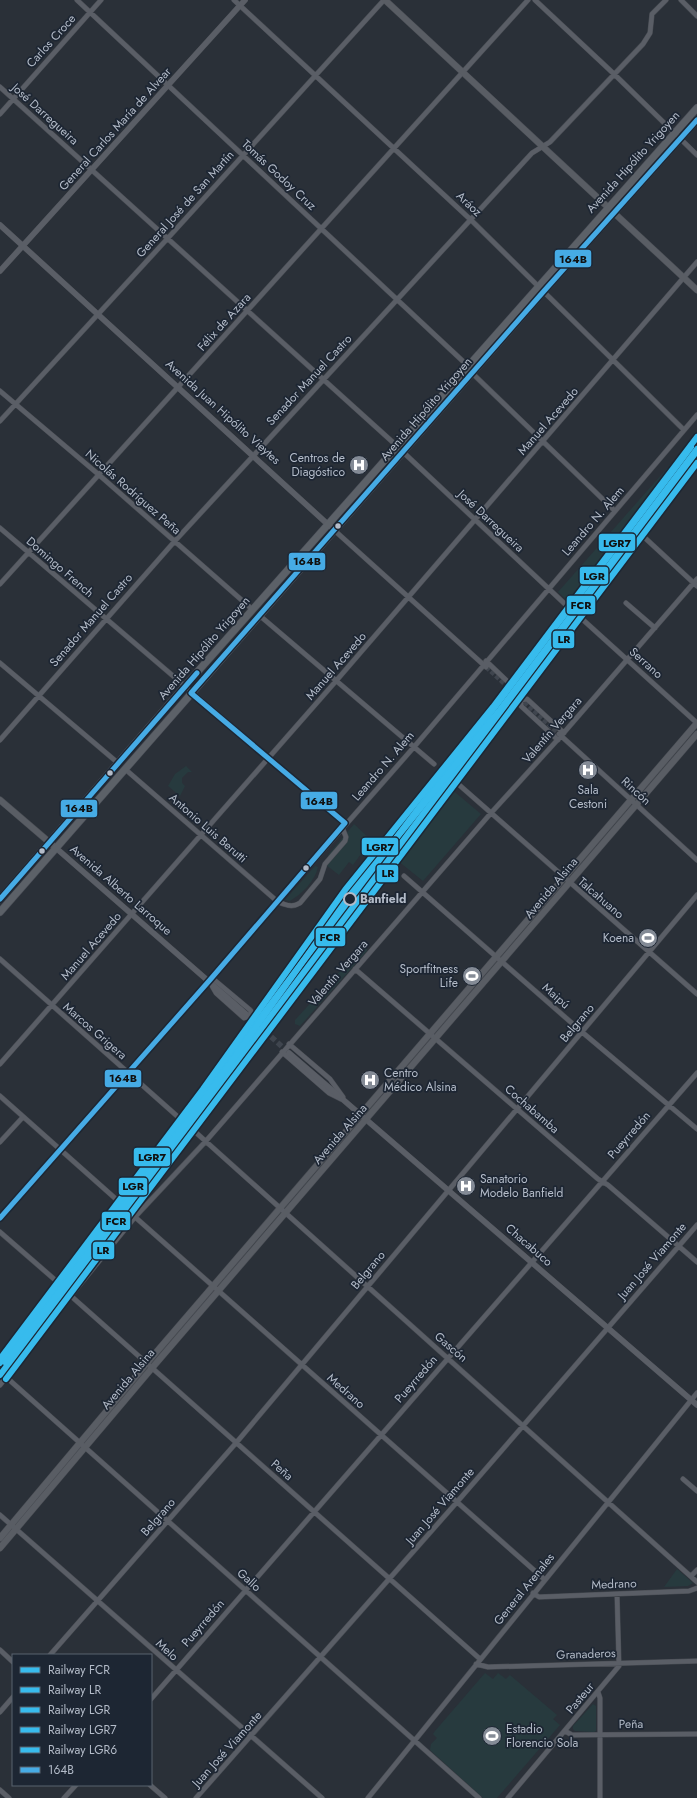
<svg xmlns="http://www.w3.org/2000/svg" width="697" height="1798" font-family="Jost,sans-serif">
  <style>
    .green { fill: #273a3e }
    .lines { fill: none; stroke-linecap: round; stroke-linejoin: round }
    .minor-tunnel { stroke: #3f454e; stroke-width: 4.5; stroke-dasharray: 4.5 2; stroke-linecap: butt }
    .tertiary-tunnel { stroke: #3f454e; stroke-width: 5.5; stroke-dasharray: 5.5 3; stroke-linecap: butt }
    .minor-casing { stroke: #484c53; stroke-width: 5.5 }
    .tertiary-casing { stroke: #484c53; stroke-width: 6 }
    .secondary-casing { stroke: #484c53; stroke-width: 7 }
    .primary-casing { stroke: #484c55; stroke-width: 8 }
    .minor { stroke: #5a5e66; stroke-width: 4.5 }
    .tertiary { stroke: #5a5e66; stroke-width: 5.5 }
    .secondary { stroke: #595d64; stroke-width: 6 }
    .primary { stroke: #5c6168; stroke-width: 7 }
    .bus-1-casing { stroke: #1d2633; stroke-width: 8 }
    .bus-1 { stroke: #46abe5; stroke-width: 5 }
    .rail-1-casing { stroke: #1d2633; stroke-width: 9 }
    .rail-2-casing { stroke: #1d2633; stroke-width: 9 }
    .rail-3-casing { stroke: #1d2633; stroke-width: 9 }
    .rail-4-casing { stroke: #1d2633; stroke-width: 9 }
    .rail-5-casing { stroke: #1d2633; stroke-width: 9 }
    .rail-1 { stroke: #37bbed; stroke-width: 6 }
    .rail-2 { stroke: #37bbed; stroke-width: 6 }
    .rail-3 { stroke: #37bbed; stroke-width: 6 }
    .rail-4 { stroke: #37bbed; stroke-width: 6 }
    .rail-5 { stroke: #37bbed; stroke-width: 6 }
    .bus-dot { fill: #b4bcc9; stroke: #1d2633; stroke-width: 1.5 }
    .stop-dot { fill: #1d2633; stroke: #b4bcc9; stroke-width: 2 }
    .labels { text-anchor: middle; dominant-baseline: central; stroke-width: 3.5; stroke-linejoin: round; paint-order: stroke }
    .street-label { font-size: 12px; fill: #b4bcc9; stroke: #1d2633 }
    .poi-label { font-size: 12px; fill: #b4bcc9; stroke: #1d2633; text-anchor: end }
    .stop-label { font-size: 12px; font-weight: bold; fill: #b4bcc9; stroke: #1d2633; text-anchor: start }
    .line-badge { stroke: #1d2633; stroke-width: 1.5 }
    .pale-badge-label { font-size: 11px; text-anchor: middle; font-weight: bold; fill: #111 }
  </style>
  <rect width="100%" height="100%" fill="#2a3038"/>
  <path class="green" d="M684 449 569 602 558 592Z
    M186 766 192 772H188L182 778V783L185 786 180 796 168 786 175 774Z
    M450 788 481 814 423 881 398 861Z
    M354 824 371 840 353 865 349 862 339 875 326 865 328 855Z
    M315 866 318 867C315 881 302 894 290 901L285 900Z
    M363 946 367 949V951L300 1026 295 1024V1020Z
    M677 1569 693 1583 688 1586 664 1587Z
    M485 1673 493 1679 498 1673 506 1679 510 1675 557 1715 553 1719 560 1725 497 1798H483L430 1750 431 1744 437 1738 433 1734 435 1731Z
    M593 1704 596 1706V1731L594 1732 575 1731 573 1729V1726Z"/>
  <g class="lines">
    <path class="minor-tunnel" d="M486 667 559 734"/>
    <path class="tertiary-tunnel" d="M246 1014 289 1053"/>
    <g class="minor-casing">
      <path id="minor" d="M77 0 468 366
        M234 0 471 220 684 430
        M535 0 614 74 697 155
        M681 0 697 16
        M0 87 397 446
        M0 114 101 0
        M472 373 615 511
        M0 391 98 474 253 610
        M0 421 168 238 384 0
        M403 452 566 605
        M0 528 345 823
        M334 530 486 667
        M644 537 697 586
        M0 584 528 0
        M626 603 655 628
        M259 615 434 764
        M581 618 697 723
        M486 661 508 682
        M0 663 118 763
        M559 734 697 860
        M0 740 174 542 532 153 550 142 643 44 650 33 652 14 666 0
        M558 740 521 706V700L527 699 564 733
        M125 769 278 902C286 905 292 908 300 903L320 879 325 864 345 841 346 837 342 827
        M457 783 697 994
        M404 876 582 1032 697 1129
        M0 959 177 1116
        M355 969 598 1179 608 1185 697 1262
        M212 978 249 1009 251 1011 250 1016 244 1018 216 993 212 986
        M289 1044 330 1079 343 1097
        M282 1052 329 1093 341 1099
        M0 1064 336 681 697 262
        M0 1096 117 1200
        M192 1129 697 1582
        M0 1142 23 1117
        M135 1217 544 1579
        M0 1218 414 747 697 415
        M0 1232 54 1279
        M71 1296 480 1659
        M6 1377 479 1798
        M0 1385 51 1320 135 1217 206 1141 491 813 561 736 697 579
        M683 1479 697 1491
        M0 1515 322 1798
        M691 1576 697 1570
        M533 1593 539 1597 689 1591 697 1588
        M0 1650 13 1662
        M50 1655 236 1443 697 895
        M476 1664 488 1667 697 1661
        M598 1692 600 1698V1798
        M151 1699 697 1073
        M0 1712 13 1697
        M565 1731 572 1735 697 1734
        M150 1785 165 1798
        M0 1790 9 1798
        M64 1798 76 1785
        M196 1798 457 1502 697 1225
        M368 1798 697 1393
        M508 1798 619 1666 617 1594"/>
    </g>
    <g class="tertiary-casing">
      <path id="tertiary" d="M0 225 334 530
        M0 271 245 0
        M56 848 246 1014
        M289 1053 697 1405"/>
    </g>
    <g class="secondary-casing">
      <path id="secondary" d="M385 0 697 290
        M0 800 56 848
        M0 1538 147 1363 697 723
        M0 1548 152 1368 697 734"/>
    </g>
    <g class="primary-casing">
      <path id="primary" d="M0 899 184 687 697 108
        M0 912 544 291 697 120"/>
    </g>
    <use href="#minor" class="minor"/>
    <use href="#tertiary" class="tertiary"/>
    <use href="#secondary" class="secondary"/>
    <use href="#primary" class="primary"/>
    <g class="bus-1-casing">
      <path id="bus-1" d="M0 899 197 673
        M0 1218 209 981 345 823 191 693 544 291 697 120"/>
    </g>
    <use href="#bus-1" class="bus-1"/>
    <g class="rail-1-casing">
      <path id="rail-1" d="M0 1375 697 451"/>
    </g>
    <g class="rail-2-casing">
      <path id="rail-2" d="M6 1379 697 463"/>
    </g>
    <g class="rail-3-casing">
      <path id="rail-3" d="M0 1363 691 447"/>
    </g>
    <g class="rail-4-casing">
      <path id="rail-4" d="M0 1359 203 1089 345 890 493 707 697 437"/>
    </g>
    <g class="rail-5-casing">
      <path id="rail-5" d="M6 1363 209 1093 351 894 499 711 697 449"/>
    </g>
    <use href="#rail-1" class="rail-1"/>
    <use href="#rail-2" class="rail-2"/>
    <use href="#rail-3" class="rail-3"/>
    <use href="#rail-4" class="rail-4"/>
    <use href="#rail-5" class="rail-5"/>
  </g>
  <defs>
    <g id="hospital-disc" transform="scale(1)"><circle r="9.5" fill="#848b96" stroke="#1d2633"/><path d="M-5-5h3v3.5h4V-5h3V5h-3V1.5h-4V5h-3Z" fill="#fff"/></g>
    <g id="stadium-disc" transform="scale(1)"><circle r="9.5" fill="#848b96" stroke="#1d2633"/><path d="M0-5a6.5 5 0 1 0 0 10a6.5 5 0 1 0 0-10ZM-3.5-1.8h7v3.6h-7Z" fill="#fff"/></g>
  </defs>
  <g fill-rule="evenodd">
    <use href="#hospital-disc" x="359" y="465"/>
    <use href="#hospital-disc" x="588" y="770"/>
    <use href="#stadium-disc" x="648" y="938"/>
    <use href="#stadium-disc" x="472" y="976"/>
    <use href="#hospital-disc" x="370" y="1080"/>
    <use href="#hospital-disc" x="466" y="1186"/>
    <use href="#stadium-disc" x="492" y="1736"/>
  </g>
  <g class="bus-dot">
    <circle cx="338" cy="526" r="3.5"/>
    <circle cx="110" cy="773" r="3.5"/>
    <circle cx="42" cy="851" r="3.5"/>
    <circle cx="306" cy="868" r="3.5"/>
  </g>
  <circle class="stop-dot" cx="350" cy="899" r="6"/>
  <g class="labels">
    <g class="street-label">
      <text transform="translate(51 41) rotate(-48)">Carlos Croce</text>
      <text transform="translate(45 114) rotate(42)">José Darregueira</text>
      <text transform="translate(115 129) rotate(-48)">General Carlos María de Alvear</text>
      <text transform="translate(633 162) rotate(-48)">Avenida Hipólito Yrigoyen</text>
      <text transform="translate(279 175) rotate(43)">Tomás Godoy Cruz</text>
      <text transform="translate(185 204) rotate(-48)">General José de San Martín</text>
      <text transform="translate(469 204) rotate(43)">Aráoz</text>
      <text transform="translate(224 322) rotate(-48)">Félix de Azara</text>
      <text transform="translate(309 380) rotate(-47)">Senador Manuel Castro</text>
      <text transform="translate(426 409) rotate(-49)">Avenida Hipólito Yrigoyen</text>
      <text transform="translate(223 412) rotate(42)">Avenida Juan Hipólito Vieytes</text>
      <text transform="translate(548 421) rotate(-49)">Manuel Acevedo</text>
      <text transform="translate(133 492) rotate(41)">Nicolás Rodríguez Peña</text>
      <text transform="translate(491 521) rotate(43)">José Darregueira</text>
      <text transform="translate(593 521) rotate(-49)">Leandro N. Alem</text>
      <text transform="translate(60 567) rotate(41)">Domingo French</text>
      <text transform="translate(91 620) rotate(-49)">Senador Manuel Castro</text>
      <text transform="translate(204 648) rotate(-49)">Avenida Hipólito Yrigoyen</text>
      <text transform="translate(646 663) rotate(42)">Serrano</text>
      <text transform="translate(336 666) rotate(-49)">Manuel Acevedo</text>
      <text transform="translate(552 730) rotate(-49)">Valentín Vergara</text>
      <text transform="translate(383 766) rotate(-49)">Leandro N. Alem</text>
      <text transform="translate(636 791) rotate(42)">Rincón</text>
      <text transform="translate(208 828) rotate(41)">Antonio Luis Berutti</text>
      <text transform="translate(551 888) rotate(-50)">Avenida Alsina</text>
      <text transform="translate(121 890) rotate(41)">Avenida Alberto Larroque</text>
      <text transform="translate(601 898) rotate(41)">Talcahuano</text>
      <text transform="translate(91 946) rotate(-49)">Manuel Acevedo</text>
      <text transform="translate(338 973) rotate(-49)">Valentín Vergara</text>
      <text transform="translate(556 996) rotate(41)">Maipú</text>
      <text transform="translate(577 1023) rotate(-50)">Belgrano</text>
      <text transform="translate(95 1031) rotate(41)">Marcos Grigera</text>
      <text transform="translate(532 1109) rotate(41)">Cochabamba</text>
      <text transform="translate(340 1134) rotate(-49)">Avenida Alsina</text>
      <text transform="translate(629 1135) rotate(-49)">Pueyrredón</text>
      <text transform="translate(529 1245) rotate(41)">Chacabuco</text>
      <text transform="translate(652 1261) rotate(-49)">Juan José Viamonte</text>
      <text transform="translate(368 1270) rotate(-50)">Belgrano</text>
      <text transform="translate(451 1347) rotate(41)">Gascón</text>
      <text transform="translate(128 1379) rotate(-50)">Avenida Alsina</text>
      <text transform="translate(416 1379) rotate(-49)">Pueyrredón</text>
      <text transform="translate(346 1391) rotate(41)">Medrano</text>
      <text transform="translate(282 1470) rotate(41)">Peña</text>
      <text transform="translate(440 1506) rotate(-49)">Juan José Viamonte</text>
      <text transform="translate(158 1517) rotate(-49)">Belgrano</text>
      <text transform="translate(249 1580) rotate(42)">Gallo</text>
      <text transform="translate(614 1584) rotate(-2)">Medrano</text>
      <text transform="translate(524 1589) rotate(-51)">General Arenales</text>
      <text transform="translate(203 1623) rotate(-49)">Pueyrredón</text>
      <text transform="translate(167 1650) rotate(42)">Melo</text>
      <text transform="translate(586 1654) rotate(-2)">Granaderos</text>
      <text transform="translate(580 1698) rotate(-50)">Pasteur</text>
      <text transform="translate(631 1724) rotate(-1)">Peña</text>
      <text transform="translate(227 1749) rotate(-48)">Juan José Viamonte</text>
    </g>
    <g class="poi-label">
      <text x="345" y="458">Centros de<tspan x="345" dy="14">Diagóstico</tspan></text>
      <text x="588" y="790" text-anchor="middle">Sala<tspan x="588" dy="14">Cestoni</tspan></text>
      <text x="634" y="938">Koena</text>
      <text x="458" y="969">Sportfitness<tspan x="458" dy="14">Life</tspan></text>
      <text x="384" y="1073" text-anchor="start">Centro<tspan x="384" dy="14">Médico Alsina</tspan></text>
      <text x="480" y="1179" text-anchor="start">Sanatorio<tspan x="480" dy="14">Modelo Banfield</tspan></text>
      <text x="506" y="1729" text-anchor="start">Estadio<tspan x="506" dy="14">Florencio Sola</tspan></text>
    </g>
    <g class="stop-label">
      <text x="360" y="899">Banfield</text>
    </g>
  </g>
  <g class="line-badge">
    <rect x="554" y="249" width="38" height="19" rx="4" fill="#46abe5"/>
    <rect x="598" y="533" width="38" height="19" rx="4" fill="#37bbed"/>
    <rect x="288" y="552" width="38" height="19" rx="4" fill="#46abe5"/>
    <rect x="579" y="566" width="30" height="19" rx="4" fill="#37bbed"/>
    <rect x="566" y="595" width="30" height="20" rx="4" fill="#37bbed"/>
    <rect x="552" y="630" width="23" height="19" rx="4" fill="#37bbed"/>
    <rect x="300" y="791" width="38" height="19" rx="4" fill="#46abe5"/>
    <rect x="60" y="799" width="38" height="19" rx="4" fill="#46abe5"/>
    <rect x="361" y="837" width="38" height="19" rx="4" fill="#37bbed"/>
    <rect x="376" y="864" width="23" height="19" rx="4" fill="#37bbed"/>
    <rect x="315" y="927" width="31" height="20" rx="4" fill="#37bbed"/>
    <rect x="104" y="1069" width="38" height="19" rx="4" fill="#46abe5"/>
    <rect x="133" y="1147" width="38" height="20" rx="4" fill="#37bbed"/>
    <rect x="118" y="1177" width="30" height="19" rx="4" fill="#37bbed"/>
    <rect x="101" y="1211" width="30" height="20" rx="4" fill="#37bbed"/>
    <rect x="92" y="1241" width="23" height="19" rx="4" fill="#37bbed"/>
  </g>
  <g class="pale-badge-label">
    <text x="573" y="263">164B</text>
    <text x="617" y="547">LGR7</text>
    <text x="307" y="565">164B</text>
    <text x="594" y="580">LGR</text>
    <text x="581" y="609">FCR</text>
    <text x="564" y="643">LR</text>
    <text x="319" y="805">164B</text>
    <text x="79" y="812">164B</text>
    <text x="380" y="851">LGR7</text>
    <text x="388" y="877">LR</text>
    <text x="330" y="941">FCR</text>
    <text x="123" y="1082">164B</text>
    <text x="152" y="1161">LGR7</text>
    <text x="133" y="1190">LGR</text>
    <text x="116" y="1225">FCR</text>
    <text x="103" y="1254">LR</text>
  </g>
  <rect x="12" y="1654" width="140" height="132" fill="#1d2633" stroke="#59626f"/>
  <rect x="20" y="1667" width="20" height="6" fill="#37bbed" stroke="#59626f"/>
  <text x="48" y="1674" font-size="12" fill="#b4bcc9">Railway FCR</text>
  <rect x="20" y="1687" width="20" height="6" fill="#37bbed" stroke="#59626f"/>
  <text x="48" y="1694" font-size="12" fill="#b4bcc9">Railway LR</text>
  <rect x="20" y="1707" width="20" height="6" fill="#37bbed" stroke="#59626f"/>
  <text x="48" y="1714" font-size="12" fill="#b4bcc9">Railway LGR</text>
  <rect x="20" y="1727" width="20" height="6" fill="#37bbed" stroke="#59626f"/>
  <text x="48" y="1734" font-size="12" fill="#b4bcc9">Railway LGR7</text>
  <rect x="20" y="1747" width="20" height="6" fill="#37bbed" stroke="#59626f"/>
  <text x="48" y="1754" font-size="12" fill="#b4bcc9">Railway LGR6</text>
  <rect x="20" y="1767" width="20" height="6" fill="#46abe5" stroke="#59626f"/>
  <text x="48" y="1774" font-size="12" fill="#b4bcc9">164B</text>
</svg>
